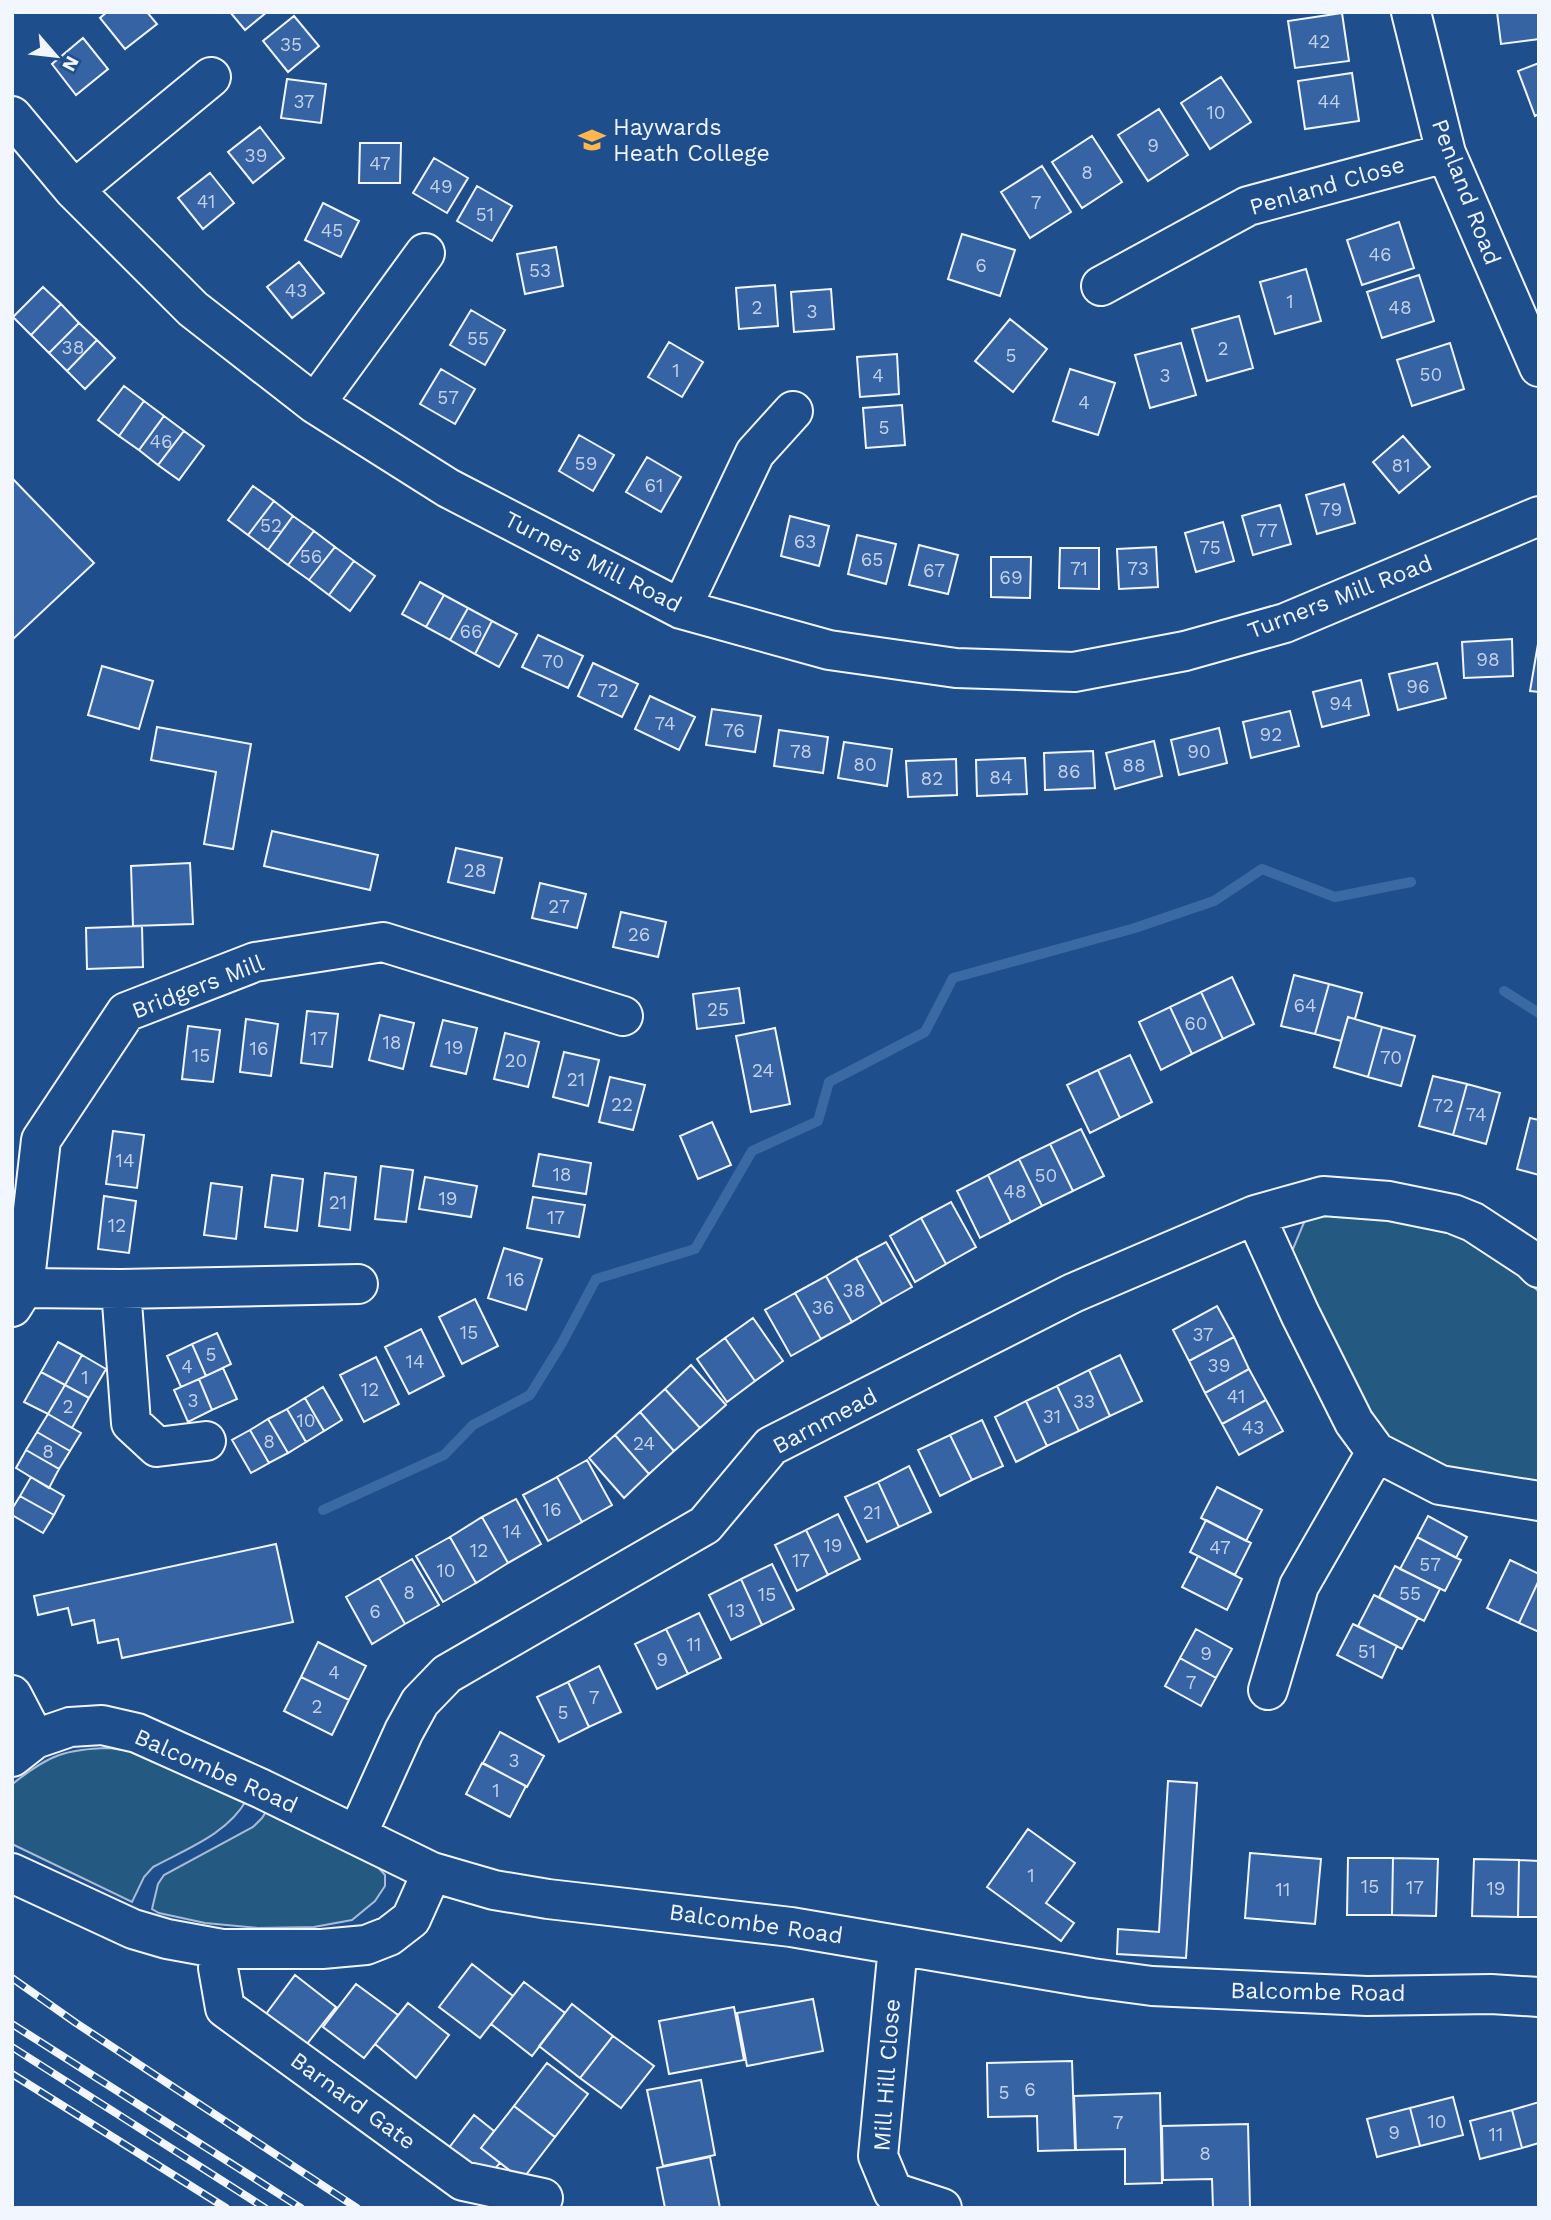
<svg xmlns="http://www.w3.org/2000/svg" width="1551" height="2220" font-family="'Work Sans',sans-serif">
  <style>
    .green { fill: #245a82; stroke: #a8bbd7; stroke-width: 2 }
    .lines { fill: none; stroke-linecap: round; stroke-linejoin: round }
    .stream { stroke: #3b69a3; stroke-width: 10 }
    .building { fill: #3563a3; stroke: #f2f6ff; stroke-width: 2 }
    .minor-casing { stroke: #f2f6ff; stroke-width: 42 }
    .minor { stroke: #1f4e8c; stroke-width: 38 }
    .rail-casing { stroke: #f2f6ff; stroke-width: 8 }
    .rail { stroke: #1f4e8c; stroke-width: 5; stroke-dasharray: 16; stroke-linecap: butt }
    .labels { text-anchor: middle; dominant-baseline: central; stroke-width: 5; stroke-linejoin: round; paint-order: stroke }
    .number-label { font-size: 19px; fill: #c3d1e8 }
    .poi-label { font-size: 23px; fill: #f2f6ff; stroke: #1f4e8c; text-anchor: start }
    .street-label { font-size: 23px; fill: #f2f6ff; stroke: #1f4e8c }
  </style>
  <rect width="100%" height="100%" fill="#1f4e8c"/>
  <path class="green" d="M1326 1207 1453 1228 1522 1275 1539 1292V1481L1444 1468 1384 1436 1367 1411 1290 1256 1305 1220Z
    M109 1748 144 1753 247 1799C228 1834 186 1849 153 1867L144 1877 132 1902 12 1844V1785L15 1782C49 1755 66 1749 109 1748Z
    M267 1810 377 1866 385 1875V1886L375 1901 352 1920 314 1927 258 1928 205 1923 159 1913 152 1909 158 1884 164 1875 253 1827 262 1818Z"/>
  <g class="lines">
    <path class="stream" d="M1504 991 1539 1013
      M323 1510 444 1455 473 1425 530 1395 562 1343 596 1279 695 1249 752 1151 818 1121 829 1082 925 1032 953 978 1135 928 1214 901 1262 869 1335 897 1411 882"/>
  </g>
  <path class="building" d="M107 12H147L157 24 125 49 100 18Z
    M230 12H267L245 30Z
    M1497 12H1539V39L1501 44Z
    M1342 13 1349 61 1295 68 1288 21Z
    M294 16 319 46 288 72 263 41Z
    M83 38 108 69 76 95 52 64Z
    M1539 63V114L1535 116 1518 71Z
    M1352 73 1359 121 1305 129 1298 81Z
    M1221 77 1251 122 1210 149 1181 103Z
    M287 79 326 84 321 123 281 118Z
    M1159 109 1188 155 1148 181 1118 135Z
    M260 127 284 158 253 183 228 152Z
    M1092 136 1122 182 1082 208 1052 162Z
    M360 143H401L400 183H359Z
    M434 158 468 178 447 213 413 193Z
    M1042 166 1071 212 1030 238 1001 192Z
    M210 173 234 203 203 229 178 198Z
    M477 186 512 206 492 241 457 221Z
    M323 203 359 221 341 257 305 240Z
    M1399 222 1414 268 1362 285 1347 240Z
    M962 234 1015 250 1000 296 948 279Z
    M556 247 563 286 525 294 517 254Z
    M299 262 324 293 292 318 267 287Z
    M1306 269 1321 321 1275 334 1260 282Z
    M1419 275 1434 321 1382 338 1367 292Z
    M775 285 778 326 739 329 736 288Z
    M43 287 61 304 31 335 13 317Z
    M831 289 834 329 794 332 791 292Z
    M61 304 79 323 49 353 31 335Z
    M471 310 505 330 485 365 450 345Z
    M1239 316 1253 368 1207 381 1192 329Z
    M1010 319 1047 349 1013 392 975 361Z
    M79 323 97 340 67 371 49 353Z
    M97 340 115 358 85 389 67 371Z
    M669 342 703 362 682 397 648 377Z
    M1181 343 1196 395 1150 408 1135 355Z
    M1450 343 1464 389 1412 406 1397 360Z
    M897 354 899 394 860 397 857 357Z
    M441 369 475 389 455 424 420 404Z
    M1070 369 1115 383 1098 435 1053 421Z
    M124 386 144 401 119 436 98 420Z
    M144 401 164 416 139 450 119 436Z
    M902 405 905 445 866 448 863 408Z
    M164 416 184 431 158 465 139 450Z
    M184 431 204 446 179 480 158 465Z
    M579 435 614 455 593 491 559 471Z
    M1403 436 1430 467 1399 493 1373 462Z
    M647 457 681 477 661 512 626 492Z
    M12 478 94 563 12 640Z
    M1344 484 1355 523 1317 534 1306 495Z
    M253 486 274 501 248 535 228 520Z
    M274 501 293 516 268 550 248 535Z
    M1280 505 1291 544 1253 555 1242 516Z
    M293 516 314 531 288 565 268 550Z
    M790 516 829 526 819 566 781 556Z
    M1223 522 1234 561 1196 572 1185 533Z
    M314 531 335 547 309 580 288 565Z
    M857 535 896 544 886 584 848 574Z
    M919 545 958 555 948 594 909 585Z
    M335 547 354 561 329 595 309 580Z
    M1156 547 1158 587 1119 589 1117 549Z
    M1060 548H1099V589L1059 588Z
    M991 557H1031L1030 598 991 597Z
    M354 561 375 576 350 611 329 595Z
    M420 582 444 595 426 627 402 614Z
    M444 595 468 608 450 640 426 627Z
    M468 608 492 621 475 654 450 640Z
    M492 621 517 634 499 667 475 654Z
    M538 635 583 656 568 688 522 667Z
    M1539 638V692L1530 691Z
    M1512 639 1513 676 1464 678 1462 642Z
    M593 663 638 684 622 717 578 696Z
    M1437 663 1446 698 1398 710 1389 674Z
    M102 666 153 681 139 729 88 715Z
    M1361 680 1369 715 1322 727 1313 692Z
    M650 696 695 717 679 750 635 729Z
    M712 709 761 716 755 752 706 745Z
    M1290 711 1299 746 1251 758 1243 722Z
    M157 727 251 744 233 849 204 844 216 772 151 760Z
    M1219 728 1227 763 1179 775 1171 740Z
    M779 730 828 737 823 773 774 766Z
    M1154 741 1162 776 1115 789 1106 753Z
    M844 742 892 749 887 786 838 778Z
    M1093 751 1095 788 1045 790 1044 753Z
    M1025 758 1027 794 977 796 976 760Z
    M956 759 957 795 908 797 906 761Z
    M272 831 378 855 370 890 264 866Z
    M456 848 502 858 494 893 448 882Z
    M190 863 193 924 133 926 131 866Z
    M540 883 586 894 577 928 532 918Z
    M621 912 666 922 658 957 613 947Z
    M142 926 143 967 87 969 86 928Z
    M1294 975 1329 984 1315 1034 1281 1026Z
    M1232 977 1254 1024 1223 1039 1201 992Z
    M1329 984 1362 993 1355 1019 1348 1017 1341 1041 1315 1034Z
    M739 988 744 1023 697 1029 693 994Z
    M1201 992 1223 1039 1192 1054 1170 1007Z
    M1170 1007 1192 1054 1161 1070 1139 1022Z
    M307 1011 338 1014 332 1067 301 1063Z
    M380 1015 414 1023 403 1069 369 1060Z
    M1348 1017 1382 1027 1368 1077 1334 1067Z
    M246 1019 278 1024 271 1076 240 1072Z
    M443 1020 477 1028 466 1074 431 1066Z
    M188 1026 220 1030 213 1082 182 1079Z
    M1382 1027 1415 1036 1401 1086 1368 1077Z
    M775 1028 790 1104 751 1112 736 1036Z
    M505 1033 539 1042 528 1087 494 1079Z
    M564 1052 599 1060 588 1106 553 1097Z
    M1130 1055 1152 1102 1120 1118 1098 1070Z
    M1098 1070 1120 1118 1090 1133 1067 1085Z
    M1433 1076 1467 1084 1453 1135 1419 1126Z
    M610 1077 645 1085 633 1130 599 1122Z
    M1467 1084 1500 1093 1486 1144 1453 1135Z
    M1530 1118 1539 1120V1175L1517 1169Z
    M712 1122 731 1165 698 1179 680 1136Z
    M1081 1129 1104 1176 1073 1191 1050 1144Z
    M113 1131 144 1135 137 1188 106 1184Z
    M1050 1144 1073 1191 1042 1206 1019 1159Z
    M539 1154 591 1163 586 1194 533 1186Z
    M1019 1159 1042 1206 1011 1222 988 1175Z
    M381 1166 413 1170 406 1222 375 1219Z
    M325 1173 356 1177 350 1230 319 1226Z
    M272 1175 303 1179 297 1231 265 1227Z
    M988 1175 1011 1222 980 1238 957 1191Z
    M425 1177 477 1186 471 1217 419 1209Z
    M211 1183 242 1187 236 1239 204 1235Z
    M104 1196 136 1201 129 1253 98 1249Z
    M533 1197 585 1205 579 1237 527 1228Z
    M951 1202 976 1247 946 1264 921 1218Z
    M921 1218 946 1264 915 1282 890 1236Z
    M886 1242 912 1287 882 1304 856 1258Z
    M504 1248 542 1259 526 1310 488 1298Z
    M856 1258 882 1304 852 1322 826 1276Z
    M826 1276 852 1322 821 1339 795 1293Z
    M795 1293 821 1339 791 1356 765 1310Z
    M475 1299 498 1346 462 1364 439 1317Z
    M1217 1306 1234 1337 1189 1361 1173 1330Z
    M753 1318 783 1361 755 1381 725 1338Z
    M421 1329 444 1376 409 1394 385 1347Z
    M217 1333 231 1364 206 1376 192 1344Z
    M1234 1337 1249 1369 1205 1393 1189 1361Z
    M725 1338 755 1381 727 1402 697 1359Z
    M58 1342 82 1355 65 1385 41 1372Z
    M192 1344 206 1376 181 1387 167 1356Z
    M82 1355 106 1369 89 1398 65 1385Z
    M1120 1355 1142 1401 1110 1416 1089 1370Z
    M376 1357 399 1404 364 1422 340 1375Z
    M691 1365 726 1405 700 1428 665 1389Z
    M223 1368 237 1399 212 1410 199 1379Z
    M1249 1369 1266 1400 1222 1424 1205 1393Z
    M1089 1370 1110 1416 1079 1431 1057 1386Z
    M41 1372 65 1385 48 1414 24 1402Z
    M199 1379 212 1410 188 1422 174 1390Z
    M65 1385 89 1398 72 1428 48 1414Z
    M1057 1386 1079 1431 1047 1446 1026 1401Z
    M323 1387 342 1420 324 1431 305 1398Z
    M665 1389 700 1428 674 1451 640 1412Z
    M305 1398 324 1431 306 1442 287 1409Z
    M1266 1400 1283 1431 1239 1455 1222 1424Z
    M1026 1401 1047 1446 1016 1462 995 1417Z
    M287 1409 306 1442 288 1453 268 1419Z
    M640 1412 674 1451 649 1474 615 1435Z
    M48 1414 81 1433 70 1451 37 1432Z
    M268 1419 288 1453 269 1463 250 1430Z
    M982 1420 1003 1466 972 1480 950 1435Z
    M250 1430 269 1463 251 1473 232 1440Z
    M37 1432 70 1451 59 1469 26 1450Z
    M615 1435 649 1474 624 1498 589 1458Z
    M950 1435 972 1480 940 1496 918 1450Z
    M26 1450 59 1469 49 1488 16 1468Z
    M587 1460 612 1505 582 1522 557 1477Z
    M909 1466 931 1512 899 1527 878 1482Z
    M31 1477 64 1496 54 1515 20 1496Z
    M557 1477 582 1522 548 1541 523 1495Z
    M878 1482 899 1527 867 1542 845 1497Z
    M1217 1487 1262 1510 1246 1541 1201 1518Z
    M20 1496 54 1515 43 1533 12 1515V1509Z
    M516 1499 541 1544 508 1563 482 1517Z
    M838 1514 860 1559 828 1575 806 1530Z
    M1428 1516 1467 1537 1456 1558 1417 1537Z
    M482 1517 508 1563 476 1583 450 1537Z
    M1206 1520 1251 1543 1235 1575 1190 1552Z
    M806 1530 828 1575 797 1591 775 1545Z
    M450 1537 476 1583 443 1602 416 1556Z
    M1417 1537 1461 1560 1445 1591 1400 1569Z
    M276 1544 293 1622 122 1658 118 1639 98 1643 94 1620 72 1625 68 1608 38 1615 34 1596Z
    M1198 1556 1242 1579 1227 1610 1182 1587Z
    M412 1559 439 1605 405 1624 379 1578Z
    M1510 1560 1539 1574V1580L1519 1623 1487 1608Z
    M772 1564 794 1609 762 1625 741 1579Z
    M1395 1566 1440 1589 1424 1621 1379 1597Z
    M379 1578 405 1624 372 1644 346 1597Z
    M741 1579 762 1625 731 1640 709 1595Z
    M1539 1580V1632L1519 1623Z
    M1374 1595 1418 1618 1402 1649 1358 1626Z
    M699 1613 721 1658 688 1674 666 1629Z
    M1353 1624 1397 1646 1382 1678 1337 1655Z
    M666 1629 688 1674 657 1689 635 1644Z
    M1196 1629 1232 1649 1216 1678 1180 1658Z
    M318 1642 366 1666 349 1700 301 1677Z
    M1180 1658 1216 1678 1201 1706 1165 1686Z
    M599 1666 621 1712 589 1727 568 1682Z
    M301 1677 349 1700 332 1735 284 1711Z
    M568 1682 589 1727 559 1742 537 1697Z
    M500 1732 544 1756 527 1787 483 1763Z
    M482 1763 526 1786 510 1817 466 1794Z
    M1168 1781 1197 1783 1186 1958 1117 1954 1118 1929 1159 1932Z
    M1028 1829 1075 1863 1046 1903 1074 1923 1061 1941 987 1887Z
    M1250 1853 1321 1859 1315 1924 1245 1918Z
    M1348 1858H1393L1392 1915H1347Z
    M1393 1858 1438 1859 1436 1916 1392 1915Z
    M1474 1859 1519 1860 1518 1917 1472 1916Z
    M1519 1860 1539 1861V1917H1518Z
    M472 1964 513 1996 480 2038 439 2007Z
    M295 1975 336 2007 303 2049 263 2018Z
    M524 1982 565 2013 532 2056 491 2024Z
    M356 1984 398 2015 364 2058 323 2027Z
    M813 1999 823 2051 747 2066 737 2013Z
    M408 2003 449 2035 416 2078 375 2044Z
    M572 2004 613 2036 580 2078 539 2046Z
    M734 2007 744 2060 669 2074 659 2021Z
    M613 2036 654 2066 621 2108 580 2078Z
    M1072 2061 1075 2150 1038 2151 1037 2116 988 2117 987 2063Z
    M547 2063 588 2094 555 2137 514 2106Z
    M701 2080 715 2155 663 2166 647 2090Z
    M1160 2093 1162 2183 1125 2184V2149L1076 2150 1074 2096Z
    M1453 2097 1463 2135 1420 2146 1410 2108Z
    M1539 2102V2143L1522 2148 1512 2110Z
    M514 2106 555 2137 522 2180 481 2148Z
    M1410 2108 1420 2146 1377 2157 1367 2119Z
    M1512 2110 1522 2148 1480 2159 1470 2121Z
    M474 2115 494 2131 481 2148 500 2163 486 2179 448 2149Z
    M1248 2124 1250 2208H1213L1212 2179 1163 2180 1162 2126Z
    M710 2157 720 2208H665L657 2168Z"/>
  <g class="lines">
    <g class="minor-casing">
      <path id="minor" d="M1411 12 1446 153 1539 367
        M12 116 74 190 193 309 315 404 448 488 681 609 829 650 956 668 1074 672 1185 651 1285 623 1539 516
        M74 190 211 77
        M1101 286 1248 206 1446 153
        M315 404 425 253
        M681 609 755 453 793 411
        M1255 1215 1300 1314 1354 1422 1376 1452 1440 1485 1539 1501
        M24 1288 121 1289 358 1284
        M121 1289 131 1423 157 1447 206 1441
        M12 1307 24 1288 41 1140 126 1012 255 962 383 942 623 1016
        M1268 1690 1299 1586 1376 1452
        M12 1695 35 1739
        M12 1757 35 1739 70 1727 102 1725 137 1733 262 1789 432 1872 494 1890 548 1899 791 1927 1092 1978 1152 1986 1367 1996 1491 1994 1539 1997
        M357 1835 404 1731 420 1702 447 1674 705 1525 771 1446 1073 1293 1255 1215 1323 1196 1389 1201 1453 1214 1473 1222 1531 1260 1539 1268
        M12 1873 133 1929 167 1939 222 1949H322L366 1945 389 1936 411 1919 432 1872
        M898 1946 878 2156 893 2192 942 2208
        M222 1949 218 1968 225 2008 463 2181 543 2198"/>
    </g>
    <use href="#minor" class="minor"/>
    <g class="rail-casing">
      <path id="rail" d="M12 1978 76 2023 357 2208
        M12 2024 301 2208
        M12 2047 265 2208
        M12 2074 226 2208"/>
    </g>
    <use href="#rail" class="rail"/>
  </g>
  <defs>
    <g id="university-bare" transform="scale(2.1)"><path d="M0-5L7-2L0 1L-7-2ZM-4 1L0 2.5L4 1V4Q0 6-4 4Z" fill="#ffb74d" stroke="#1f4e8c" stroke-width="2.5" paint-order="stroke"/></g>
  </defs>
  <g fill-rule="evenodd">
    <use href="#university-bare" x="592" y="140"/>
  </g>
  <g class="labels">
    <g class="number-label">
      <text x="1319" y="41">42</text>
      <text x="291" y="44">35</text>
      <text x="304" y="101">37</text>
      <text x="1329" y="101">44</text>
      <text x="1216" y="112">10</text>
      <text x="1153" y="145">9</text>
      <text x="256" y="155">39</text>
      <text x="380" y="163">47</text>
      <text x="1087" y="172">8</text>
      <text x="441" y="186">49</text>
      <text x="206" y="201">41</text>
      <text x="1036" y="202">7</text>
      <text x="485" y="214">51</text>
      <text x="332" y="230">45</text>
      <text x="1380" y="254">46</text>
      <text x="981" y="265">6</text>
      <text x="540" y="270">53</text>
      <text x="296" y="290">43</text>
      <text x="1290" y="301">1</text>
      <text x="757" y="307">2</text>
      <text x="1400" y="307">48</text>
      <text x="812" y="311">3</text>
      <text x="478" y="338">55</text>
      <text x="73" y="347">38</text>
      <text x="1223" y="348">2</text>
      <text x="1011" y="355">5</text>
      <text x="676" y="370">1</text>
      <text x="1431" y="374">50</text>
      <text x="878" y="375">4</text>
      <text x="1165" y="375">3</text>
      <text x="448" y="397">57</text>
      <text x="1084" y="402">4</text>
      <text x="884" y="427">5</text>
      <text x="161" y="441">46</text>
      <text x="586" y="463">59</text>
      <text x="1401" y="465">81</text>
      <text x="654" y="485">61</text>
      <text x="1331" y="509">79</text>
      <text x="271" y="525">52</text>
      <text x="1267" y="530">77</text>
      <text x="805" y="541">63</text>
      <text x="1210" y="547">75</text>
      <text x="311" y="556">56</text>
      <text x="872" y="559">65</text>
      <text x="1079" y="568">71</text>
      <text x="1138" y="568">73</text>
      <text x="934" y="570">67</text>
      <text x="1011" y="577">69</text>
      <text x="471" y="631">66</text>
      <text x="1488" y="659">98</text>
      <text x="553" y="661">70</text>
      <text x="1418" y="686">96</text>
      <text x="608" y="690">72</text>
      <text x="1341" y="703">94</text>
      <text x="665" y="723">74</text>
      <text x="734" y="730">76</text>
      <text x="1271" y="734">92</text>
      <text x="801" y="751">78</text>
      <text x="1199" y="751">90</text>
      <text x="865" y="764">80</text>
      <text x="1134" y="765">88</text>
      <text x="1069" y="771">86</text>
      <text x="1001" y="777">84</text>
      <text x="932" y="778">82</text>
      <text x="475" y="870">28</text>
      <text x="559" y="906">27</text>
      <text x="639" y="934">26</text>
      <text x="1305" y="1005">64</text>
      <text x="718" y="1009">25</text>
      <text x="1196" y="1023">60</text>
      <text x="319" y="1038">17</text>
      <text x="392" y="1042">18</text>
      <text x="454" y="1047">19</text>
      <text x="259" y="1048">16</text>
      <text x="201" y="1055">15</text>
      <text x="1391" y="1057">70</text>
      <text x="516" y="1060">20</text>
      <text x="763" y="1070">24</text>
      <text x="576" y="1079">21</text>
      <text x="622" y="1104">22</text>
      <text x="1443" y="1105">72</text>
      <text x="1476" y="1114">74</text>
      <text x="125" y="1160">14</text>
      <text x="562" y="1174">18</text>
      <text x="1046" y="1175">50</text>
      <text x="1015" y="1191">48</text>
      <text x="448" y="1198">19</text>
      <text x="338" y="1202">21</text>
      <text x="556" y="1217">17</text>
      <text x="117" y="1225">12</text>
      <text x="515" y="1279">16</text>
      <text x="854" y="1290">38</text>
      <text x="823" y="1307">36</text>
      <text x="469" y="1332">15</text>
      <text x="1203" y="1334">37</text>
      <text x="211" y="1354">5</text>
      <text x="415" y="1361">14</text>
      <text x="1219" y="1365">39</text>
      <text x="187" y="1366">4</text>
      <text x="85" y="1377">1</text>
      <text x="370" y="1389">12</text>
      <text x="1236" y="1396">41</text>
      <text x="193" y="1400">3</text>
      <text x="1084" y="1401">33</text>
      <text x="68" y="1406">2</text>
      <text x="1052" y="1416">31</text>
      <text x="306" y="1420">10</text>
      <text x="1253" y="1427">43</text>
      <text x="269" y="1441">8</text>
      <text x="644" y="1443">24</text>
      <text x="48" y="1451">8</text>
      <text x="552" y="1509">16</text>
      <text x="872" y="1512">21</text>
      <text x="512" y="1531">14</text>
      <text x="833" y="1545">19</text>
      <text x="1220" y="1547">47</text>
      <text x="479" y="1550">12</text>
      <text x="801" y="1560">17</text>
      <text x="1430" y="1564">57</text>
      <text x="446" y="1570">10</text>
      <text x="409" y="1592">8</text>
      <text x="1410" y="1593">55</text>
      <text x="767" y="1594">15</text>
      <text x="736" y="1610">13</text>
      <text x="375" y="1611">6</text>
      <text x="694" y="1644">11</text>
      <text x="1367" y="1651">51</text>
      <text x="1206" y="1653">9</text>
      <text x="662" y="1659">9</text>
      <text x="334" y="1672">4</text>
      <text x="1191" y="1682">7</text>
      <text x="594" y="1697">7</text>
      <text x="317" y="1706">2</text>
      <text x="563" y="1712">5</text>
      <text x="514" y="1760">3</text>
      <text x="496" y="1790">1</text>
      <text x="1031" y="1875">1</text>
      <text x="1370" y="1886">15</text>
      <text x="1415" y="1887">17</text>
      <text x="1496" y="1888">19</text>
      <text x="1283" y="1889">11</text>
      <text x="1030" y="2089">6</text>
      <text x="1004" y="2092">5</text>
      <text x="1437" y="2121">10</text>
      <text x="1118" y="2122">7</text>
      <text x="1394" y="2132">9</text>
      <text x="1496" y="2134">11</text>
      <text x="1205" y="2153">8</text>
    </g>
    <g class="poi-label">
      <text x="613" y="127">Haywards<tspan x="613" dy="26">Heath College</tspan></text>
    </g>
    <g class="street-label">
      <text transform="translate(1327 186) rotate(-16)">Penland Close</text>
      <text transform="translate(1466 192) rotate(69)">Penland Road</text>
      <text transform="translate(593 562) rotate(27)">Turners Mill Road</text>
      <text transform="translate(1340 597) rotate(-21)">Turners Mill Road</text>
      <text transform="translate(198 987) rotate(-21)">Bridgers Mill</text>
      <text transform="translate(825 1421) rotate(-28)">Barnmead</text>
      <text transform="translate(216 1771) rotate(24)">Balcombe Road</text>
      <text transform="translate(756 1924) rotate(8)">Balcombe Road</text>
      <text transform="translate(1318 1992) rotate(1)">Balcombe Road</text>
      <text transform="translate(887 2075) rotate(-86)">Mill Hill Close</text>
      <text transform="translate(353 2101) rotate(36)">Barnard Gate</text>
    </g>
  </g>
  <rect width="1551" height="2220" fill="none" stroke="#f2f6ff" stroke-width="28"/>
  <g transform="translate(56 56) rotate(118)" stroke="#1f4e8c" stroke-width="5" paint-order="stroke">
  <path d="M0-5L12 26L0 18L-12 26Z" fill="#f2f6ff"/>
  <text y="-10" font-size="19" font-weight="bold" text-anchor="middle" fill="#f2f6ff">N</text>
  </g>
</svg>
